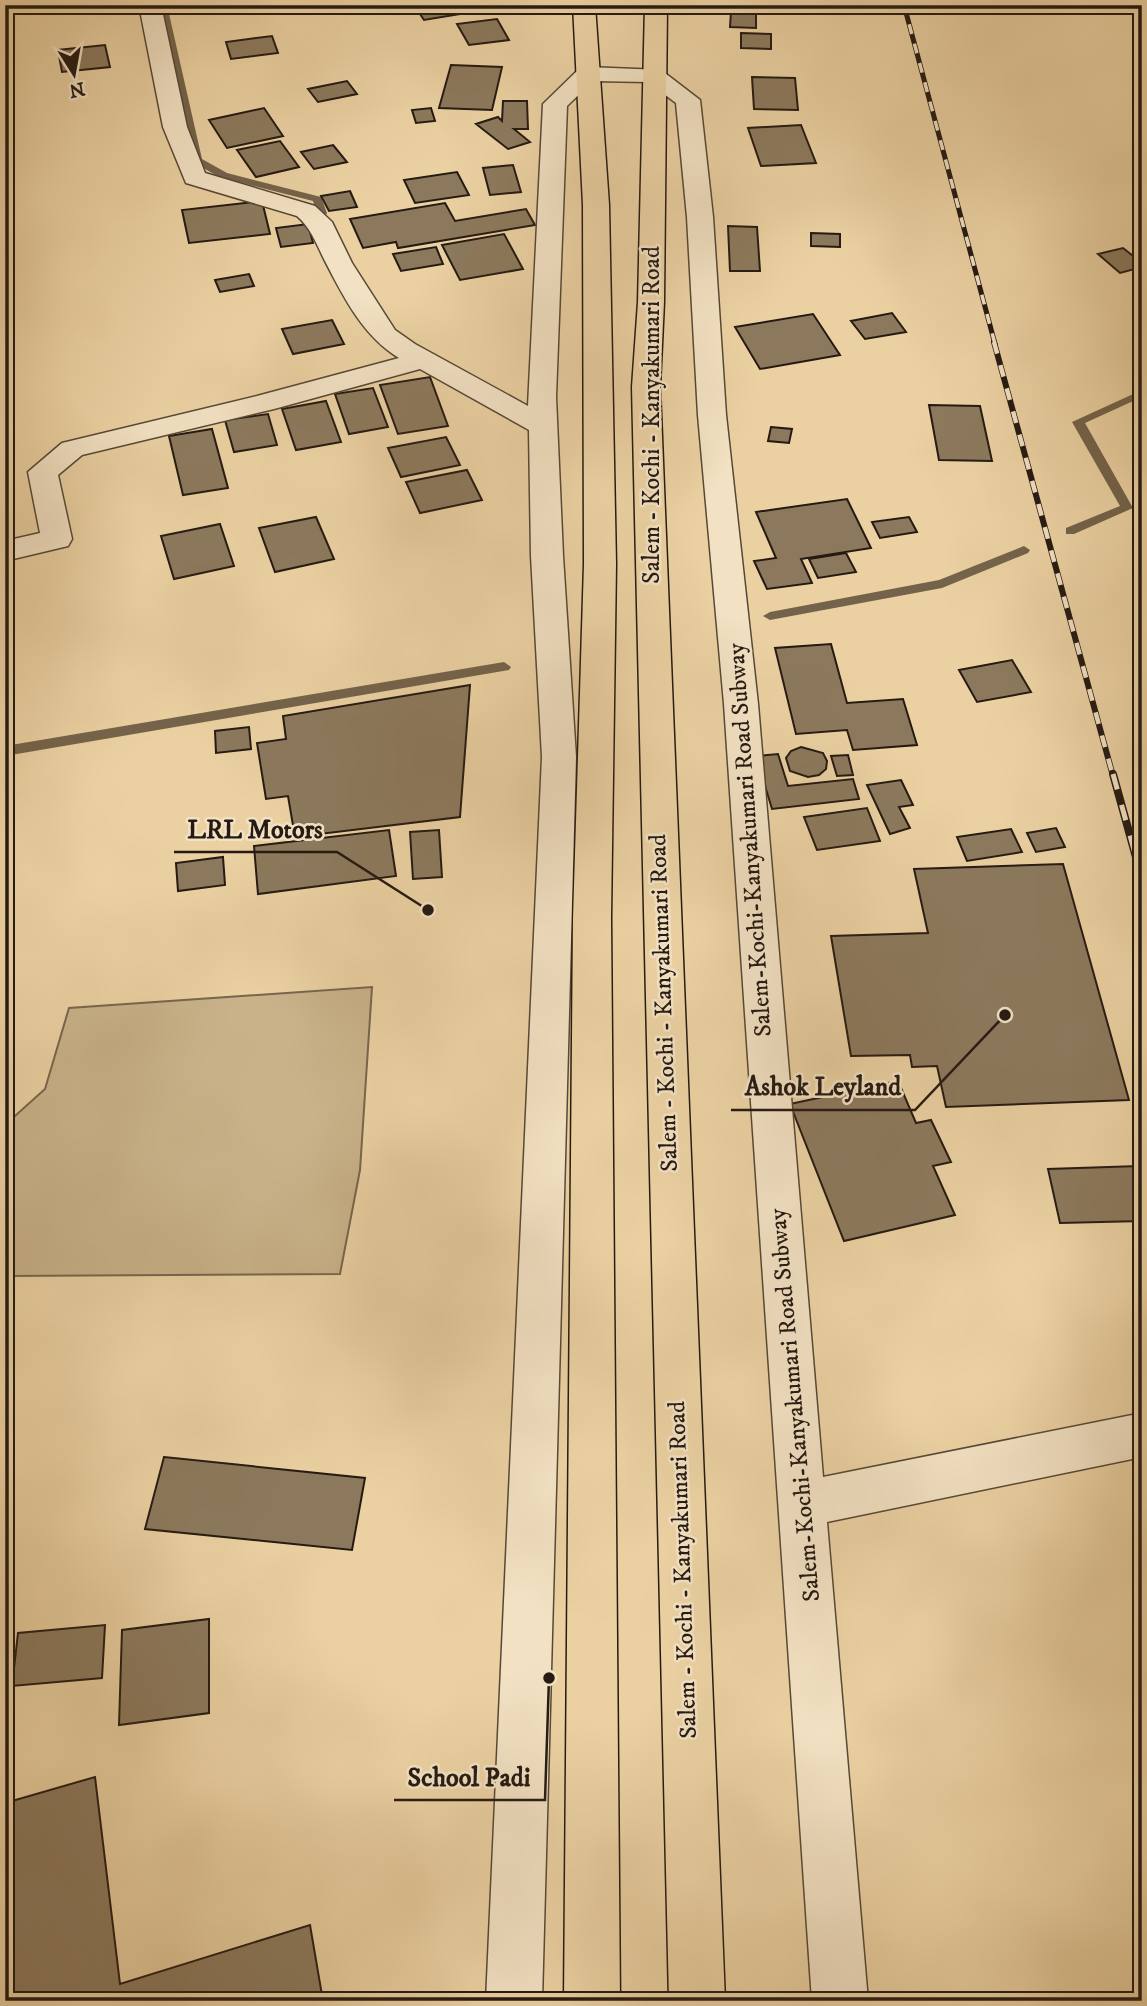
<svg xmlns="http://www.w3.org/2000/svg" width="1147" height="2006" font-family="'IM FELL DW Pica',serif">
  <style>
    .green { fill: #c9b28a; stroke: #77664e; stroke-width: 2 }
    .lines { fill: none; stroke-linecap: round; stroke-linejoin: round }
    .stream { fill: #74634b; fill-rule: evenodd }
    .building { fill: #8c795d; stroke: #251a13; stroke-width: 2 }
    .minor-casing { stroke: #564837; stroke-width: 3 }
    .highway-casing { stroke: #251a13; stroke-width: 3 }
    .minor { fill: #f2e1c3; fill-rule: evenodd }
    .highway { fill: #ebd1a2; fill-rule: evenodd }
    .rail-far2-casing { stroke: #251a13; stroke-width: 5 }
    .rail-far1-casing { stroke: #251a13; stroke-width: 6 }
    .rail-casing { stroke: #251a13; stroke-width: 8 }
    .rail-far2 { stroke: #f2e1c3; stroke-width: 3.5; stroke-dasharray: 10; stroke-linecap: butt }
    .rail-far1 { stroke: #f2e1c3; stroke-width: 4.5; stroke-dasharray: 12; stroke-linecap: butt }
    .rail { stroke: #f2e1c3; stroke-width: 5; stroke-dasharray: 16; stroke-linecap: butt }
    .labels { text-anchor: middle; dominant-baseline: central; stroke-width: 5; stroke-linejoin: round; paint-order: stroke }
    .street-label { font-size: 24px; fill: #251a13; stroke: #f2e1c3 }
    .leader { fill: none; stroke: #251a13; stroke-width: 2.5 }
    .callout-dot { fill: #251a13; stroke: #f2e1c3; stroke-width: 2.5 }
    .callout-label { font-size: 26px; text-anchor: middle; font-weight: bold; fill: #251a13; stroke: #f2e1c3; stroke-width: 5; stroke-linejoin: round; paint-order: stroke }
  </style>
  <rect width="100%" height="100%" fill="#ebd1a2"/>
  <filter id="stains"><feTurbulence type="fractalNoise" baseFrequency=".00286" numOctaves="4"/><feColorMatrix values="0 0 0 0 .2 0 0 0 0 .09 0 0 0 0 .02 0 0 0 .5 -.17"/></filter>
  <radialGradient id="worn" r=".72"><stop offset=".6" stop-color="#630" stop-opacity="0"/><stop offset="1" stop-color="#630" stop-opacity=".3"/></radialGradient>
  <path class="green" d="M372 987 360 1170 340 1274 5 1276V1125L45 1089 69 1008Z"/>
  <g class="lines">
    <path class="stream" d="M158 5H167L202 159 227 173 321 197 327 213 326 215 301 220V216L316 211 313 201 219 177 193 162Z
      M1142 390V397L1085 423 1133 508 1074 534H1066V528L1120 506 1072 422Z
      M1024 546 1030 550 1028 553 942 588 770 620 763 616 770 612 939 580Z
      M504 662 511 667 509 670 5 756V746Z"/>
  </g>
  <path class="building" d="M252 5H313L314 7 255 13Z
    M414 5H454L460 14 424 20Z
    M731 12 756 13V28L730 27Z
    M497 19 509 40 469 45 457 24Z
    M741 33 771 34V49L741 48Z
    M272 36 278 53 231 59 226 42Z
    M105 45 110 67 62 72 58 50Z
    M451 65 502 67 492 110 439 108Z
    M752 77 795 78 798 110 754 109Z
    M347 81 357 94 318 102 308 89Z
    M503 101H527L528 129H514L530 142 508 149 476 124 498 117 502 121Z
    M264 108 283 136 227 148 209 120Z
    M431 108 435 121 416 123 412 110Z
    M801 125 816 163 761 166 748 128Z
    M280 141 299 167 256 177 237 150Z
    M333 145 347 162 314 169 301 152Z
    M513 165 521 192 490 195 483 168Z
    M457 172 469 195 415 203 404 180Z
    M350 191 357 207 329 211 321 196Z
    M262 201 270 234 189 243 182 210Z
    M445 203 455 221 526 209 535 225 398 248 396 242 363 248 350 219Z
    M308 224 313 243 281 247 276 228Z
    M728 226 757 227 760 271H730Z
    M811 233 840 234V247L811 246Z
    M504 234 523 269 460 280 442 245Z
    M436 247 443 264 401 271 393 254Z
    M1123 248 1142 263V267L1120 273 1098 254Z
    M249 274 254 286 220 292 215 280Z
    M892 313 906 332 865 339 851 321Z
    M813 314 840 355 760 369 735 327Z
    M332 320 344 344 293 354 282 329Z
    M430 377 448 426 398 434 380 385Z
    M373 388 388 427 349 434 335 394Z
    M326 401 341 442 296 450 282 409Z
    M929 405 980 406 992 461 939 460Z
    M268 414 277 445 234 452 225 420Z
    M771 427 792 429 789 443 768 441Z
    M212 429 228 488 183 495 169 436Z
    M446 437 460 465 401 477 388 448Z
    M467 470 482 500 420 513 406 482Z
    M847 499 871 548 801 559 812 583 767 589 754 561 776 558 756 512Z
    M316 517 334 559 275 572 259 528Z
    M909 517 917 532 880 538 872 522Z
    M220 524 234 566 174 579 161 536Z
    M846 553 856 572 818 578 809 559Z
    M831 644 847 703 903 699 917 745 853 750 847 730 796 734 775 648Z
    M1012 660 1031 692 977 702 959 670Z
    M470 685 460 817 295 837 288 796 266 799 257 743 286 739 283 716Z
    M249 727 251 749 216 753 215 731Z
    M801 747 823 753 827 761 826 769 819 775 808 777 790 771 786 758 791 751Z
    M778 754 788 786 853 779 859 799 772 809 756 756Z
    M848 755 853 775 837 776 831 756Z
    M901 780 913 805 899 807 910 828 890 834 867 785Z
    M867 808 880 841 817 850 804 817Z
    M1056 828 1065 847 1036 852 1027 833Z
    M1011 829 1022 852 967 861 957 837Z
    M389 830 396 876 258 894 254 846Z
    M439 830 442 877 413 879 410 832Z
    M223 857 225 885 178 891 176 863Z
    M1063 864 1129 1100 946 1107 937 1066 912 1067 910 1055 851 1056 831 936 928 933 914 869Z
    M898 1081 916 1123 931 1120 951 1162 933 1166 955 1215 844 1241 790 1104Z
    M1139 1166 1142 1176V1221L1060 1223 1048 1169Z
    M164 1457 365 1478 352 1550 145 1529Z
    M209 1619V1713L119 1725 122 1630Z
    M105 1625 102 1678 12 1686 18 1633Z
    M95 1777 120 1984 310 1925 323 2001H5V1803Z"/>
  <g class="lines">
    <g class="minor-casing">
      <path id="minor" d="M139 5H161L187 127 205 173 315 206 332 222 352 263 395 330 415 344 528 406 543 104 579 69 587 67 661 70 700 100 713 217 726 415 758 704 823 1477 1142 1413V1457L827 1522 868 2001H812L724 704 698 415 687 217 676 103 648 82 593 81 567 106 556 397 563 556 576 757 542 2001H486L542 757 531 556 529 430 420 369 274 409 82 455 58 475 72 539 68 546 5 561V541L40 533 28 472 62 443 257 396 399 358C364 337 344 298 326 263 317 246 312 229 297 216L186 183 163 127Z"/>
    </g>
    <g class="highway-casing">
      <path id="highway" d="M573 5H595L609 205 616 564 611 918 620 2001H564L573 918 584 564 583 205Z
        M645 5H667L664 302 660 387 725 2001H669L632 387 638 302Z"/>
    </g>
    <use href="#minor" class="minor"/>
    <use href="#highway" class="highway"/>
    <g class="rail-far2-casing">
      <path id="rail-far2" d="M904 5 995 344"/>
    </g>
    <g class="rail-far1-casing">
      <path id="rail-far1" d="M994 342 1113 776"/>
    </g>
    <g class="rail-casing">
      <path id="rail" d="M1113 774 1142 879"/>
    </g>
    <use href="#rail-far2" class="rail-far2"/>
    <use href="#rail-far1" class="rail-far1"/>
    <use href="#rail" class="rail"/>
  </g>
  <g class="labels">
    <g class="street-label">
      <text transform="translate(652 415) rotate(-90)">Salem - Kochi - Kanyakumari Road</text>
      <text transform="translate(750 840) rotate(-94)">Salem-Kochi-Kanyakumari Road Subway</text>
      <text transform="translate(664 1003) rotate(-92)">Salem - Kochi - Kanyakumari Road</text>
      <text transform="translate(795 1405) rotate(-95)">Salem-Kochi-Kanyakumari Road Subway</text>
      <text transform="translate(683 1570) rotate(-92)">Salem - Kochi - Kanyakumari Road</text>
    </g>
  </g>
  <path class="leader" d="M428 910L337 852H174M1005 1015L915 1110H731M549 1678L545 1800H394"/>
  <g class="callout-dot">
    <circle cx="428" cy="910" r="7"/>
    <circle cx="1005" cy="1015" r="7"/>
    <circle cx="549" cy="1678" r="7"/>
  </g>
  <g class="callout-label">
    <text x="255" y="838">LRL Motors</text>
    <text x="823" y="1095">Ashok Leyland</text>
    <text x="469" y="1786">School Padi</text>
  </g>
  <rect width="1147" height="2006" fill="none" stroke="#ebd1a2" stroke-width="28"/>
  <rect x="7" y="7" width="1133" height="1992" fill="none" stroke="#251a13" stroke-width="3.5"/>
  <rect x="14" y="14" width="1119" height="1978" fill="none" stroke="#251a13" stroke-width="2"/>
  <g transform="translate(74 74) rotate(169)" stroke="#f2e1c3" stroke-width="5" paint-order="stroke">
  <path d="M0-5L12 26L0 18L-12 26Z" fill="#251a13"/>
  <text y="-10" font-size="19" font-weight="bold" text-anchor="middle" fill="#251a13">N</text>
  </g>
  <rect width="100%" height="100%" filter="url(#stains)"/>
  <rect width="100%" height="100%" fill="url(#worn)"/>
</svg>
